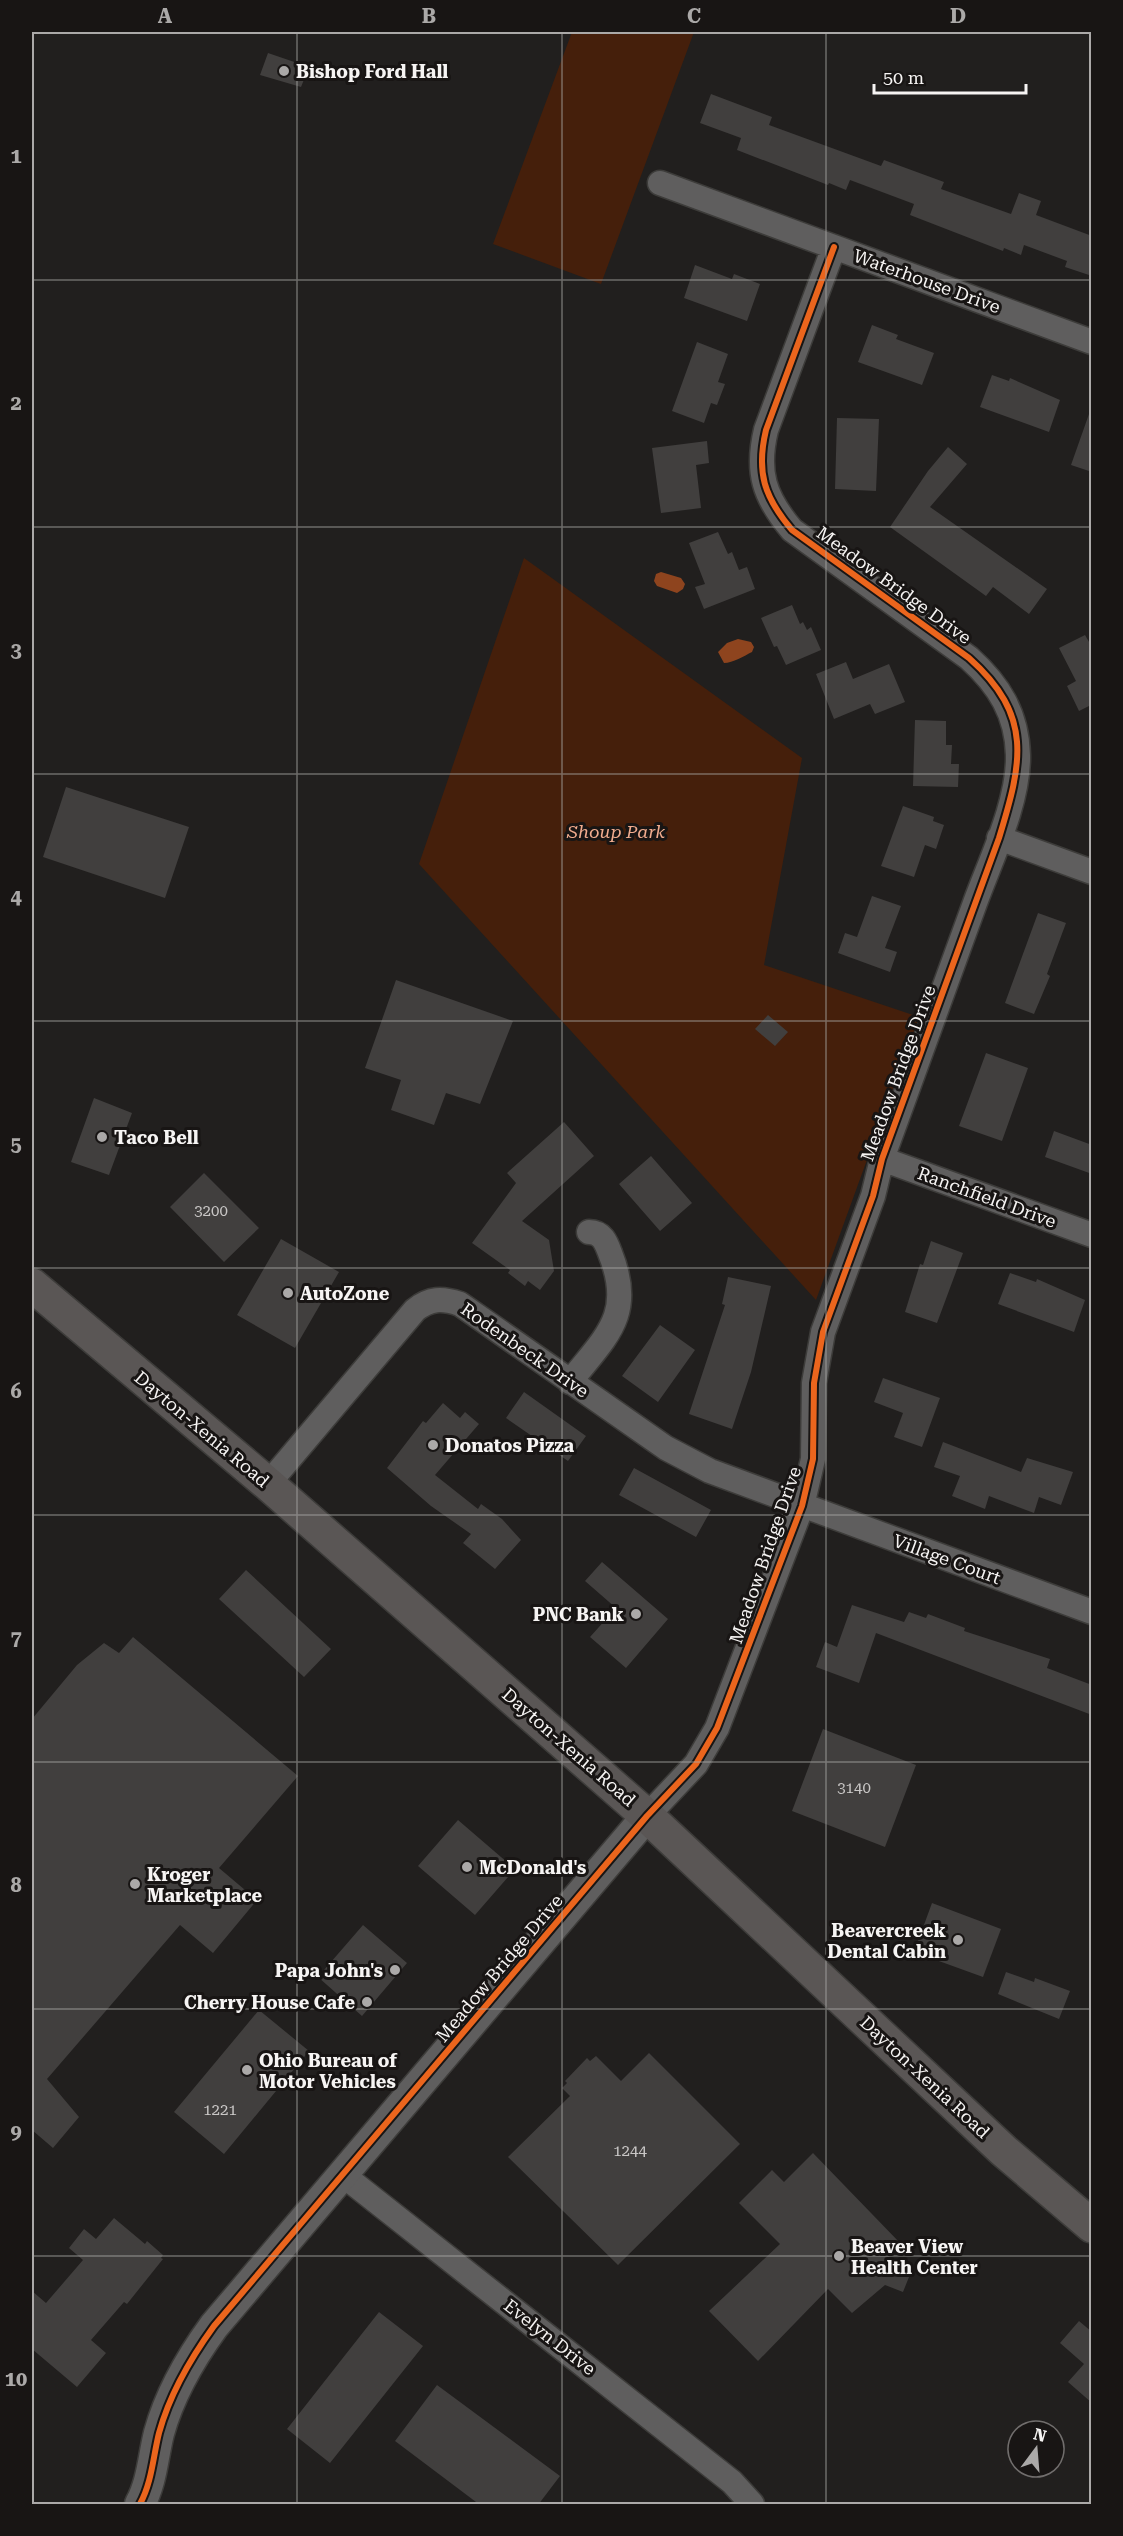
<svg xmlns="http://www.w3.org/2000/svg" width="1123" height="2536" font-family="'Roboto Serif',serif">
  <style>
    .green { fill: #451f0b }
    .water { fill: #8e441e }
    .building { fill: #413f3e }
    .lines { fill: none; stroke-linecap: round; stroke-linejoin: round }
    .minor-casing { stroke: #3d3c3a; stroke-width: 27 }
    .tertiary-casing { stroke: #3d3c3a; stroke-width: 33 }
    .secondary-casing { stroke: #3d3c3a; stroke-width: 36 }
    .minor { stroke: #5f5e5e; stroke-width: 24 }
    .tertiary { stroke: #5f5e5e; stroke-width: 30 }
    .secondary { stroke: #5a5655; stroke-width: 33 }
    .cycleway-casing { stroke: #181514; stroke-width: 10 }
    .cycleway { stroke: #eb651d; stroke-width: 6 }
    .grid { fill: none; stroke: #aba9a8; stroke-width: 1.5; stroke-opacity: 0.55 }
    .poi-dot { fill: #aba9a8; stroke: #181514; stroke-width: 2 }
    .labels { text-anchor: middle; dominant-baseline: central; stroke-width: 6; stroke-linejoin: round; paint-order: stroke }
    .number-label { font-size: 15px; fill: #c9c7c6 }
    .poi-label { font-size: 18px; font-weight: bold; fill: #f6f4f3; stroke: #181514; text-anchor: start }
    .street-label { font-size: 18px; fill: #f6f4f3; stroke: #181514 }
    .park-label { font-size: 18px; font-style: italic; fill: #f1ac8e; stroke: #181514 }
    .neatline { fill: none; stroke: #aba9a8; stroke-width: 2 }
    .grid-label { font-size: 20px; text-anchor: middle; font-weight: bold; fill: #aba9a8 }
  </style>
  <rect width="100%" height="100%" fill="#211f1e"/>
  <path class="green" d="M572 32H694L601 284 493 244Z
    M524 558 802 758 764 965 919 1017 816 1300 419 864Z"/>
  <path class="water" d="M661 572 681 578 685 584 683 589 677 593 657 586 654 581 656 574Z
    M738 639 751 642 754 647 752 652C744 656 733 663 724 663L718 652 727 643Z"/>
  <path class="building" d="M268 53 309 67 301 87 260 75Z
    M711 94 772 117 769 125 881 166 884 160 944 182 941 189 1011 214 1019 193 1041 201 1036 215 1092 236V276L1065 267 1067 261 1024 245 1021 255 1004 248 1003 251 910 215 914 204 850 180 846 190 829 183 828 185 737 150 741 138 700 123Z
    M695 265 732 279 734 274 760 284 747 321 684 298Z
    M872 325 898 335 896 339 934 353 922 385 858 362Z
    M697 342 728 354 718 382 725 384 717 405 711 403 704 423 672 411Z
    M992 375 1009 381 1010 378 1060 400 1049 432 980 407Z
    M1089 414H1092V472L1071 465Z
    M837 418 879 419 876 491 835 489Z
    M707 441 709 463 696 465 701 508 661 513 652 448Z
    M948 447 967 464 930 507 1047 589 1029 614 993 587 986 596 890 527 928 471Z
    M718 532 728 554 732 552 739 570 747 567 755 589 704 609 695 587 705 584 689 543Z
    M792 605 800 624 803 622 807 630 811 627 821 650 786 665 777 646 774 647 761 618Z
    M1085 635 1092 647V711L1089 706 1079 711 1067 686 1076 681 1059 648Z
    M846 662 853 679 889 664 905 702 875 714 870 704 834 719 816 674Z
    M915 720 946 721V745H952L951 764H959L958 787 913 786Z
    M66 787 189 827 165 898 43 857Z
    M903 806 934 817 933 821 944 825 936 849 925 845 914 877 881 866Z
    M872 896 901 906 885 948 897 952 890 972 838 953 845 933 857 937Z
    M1038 913 1066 923 1047 974 1050 976 1034 1014 1005 1003Z
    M396 980 513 1021 480 1104 446 1093 434 1125 391 1110 401 1080 365 1068Z
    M768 1015 788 1032 775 1046 755 1029Z
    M986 1053 1028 1068 1002 1141 959 1126Z
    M94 1098 132 1113 109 1175 71 1162Z
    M564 1122 594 1156 522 1221 549 1240 554 1271 540 1290 528 1281 525 1286 508 1273 510 1270 472 1243 516 1183 507 1173Z
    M1054 1131 1092 1145V1174L1045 1157Z
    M651 1156 692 1203 660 1231 619 1184Z
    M204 1173 259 1228 224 1262 170 1207Z
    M281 1239 339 1272 295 1348 237 1315Z
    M931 1241 963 1253 937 1323 905 1312 920 1264 923 1265Z
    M1010 1273 1036 1282 1037 1279 1085 1300 1074 1332 998 1304Z
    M728 1277 771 1286 751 1372 732 1429 689 1414 725 1305 722 1304Z
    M660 1325 695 1350 658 1402 622 1376Z
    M883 1378 940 1398 922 1447 894 1437 903 1413 874 1402Z
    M524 1392 586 1436 568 1461 506 1418Z
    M443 1403 460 1418 465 1412 479 1424 435 1475 478 1509 481 1504 502 1519 521 1540 495 1569 463 1543 471 1534 431 1506 387 1468 423 1421 426 1423Z
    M943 1442 1021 1472 1027 1458 1073 1472 1061 1505 1039 1497 1034 1513 989 1496 985 1509 952 1496 960 1476 934 1467Z
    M634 1468 711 1510 696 1537 619 1495Z
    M602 1562 668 1619 626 1668 590 1637 616 1608 585 1581Z
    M246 1570 331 1649 304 1677 219 1599Z
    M852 1605 904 1622 909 1612 926 1618 928 1614 965 1628 964 1631 1050 1659 1047 1668 1092 1685V1715L876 1633 859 1683 816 1667 825 1642 837 1647Z
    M133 1637 298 1776 219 1868 257 1900 213 1953 180 1925 47 2079 79 2117 53 2148 32 2130V1719L77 1665 104 1643 119 1653Z
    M823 1729 916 1765 885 1847 792 1811Z
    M458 1820 515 1869 475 1915 418 1866Z
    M932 1903 1001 1929 983 1977 914 1952Z
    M363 1925 407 1963 362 2016 318 1977Z
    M1006 1972 1034 1982 1035 1978 1070 1991 1059 2019 998 1994Z
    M259 2010 309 2051 224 2154 174 2112Z
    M649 2053 740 2144 618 2265 508 2157 570 2096 562 2088 567 2083 565 2081 587 2058 590 2061 596 2056 621 2081Z
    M813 2153 901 2244 884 2262 911 2272 903 2292 885 2285 852 2313 828 2289 758 2361 709 2311 780 2244 739 2203 772 2170 784 2182Z
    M114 2218 145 2244 147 2241 163 2255 161 2258 163 2259 127 2304 124 2302 91 2340 106 2353 77 2387 32 2349V2291L46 2303 83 2260 69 2248 84 2229 96 2239Z
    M379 2312 423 2346 330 2463 287 2429Z
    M1079 2321 1092 2332V2403L1068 2382 1084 2364 1060 2343Z
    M437 2385 560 2476 538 2505H480L395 2441Z"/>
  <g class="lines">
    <g class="minor-casing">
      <path id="minor" d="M660 183 1092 342
        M999 838 1092 872
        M882 1159 1092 1235
        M570 1382C606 1336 635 1315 610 1253 606 1242 602 1232 589 1232
        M268 1484 415 1310C430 1298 442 1298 460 1304L666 1448 710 1471 1092 1612
        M647 1816 696 1764 717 1728 802 1506 813 1459 814 1383 823 1332 873 1196 882 1159C913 1073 944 988 975 903 991 859 1019 802 1018 755 1017 714 999 685 969 658L792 530C764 497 756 472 766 430L834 247
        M343 2175 732 2482 752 2504"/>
    </g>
    <g class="tertiary-casing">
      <path id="tertiary" d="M140 2504C152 2482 153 2457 159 2433 170 2393 190 2359 214 2326L647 1816"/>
    </g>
    <g class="secondary-casing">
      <path id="secondary" d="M32 1285 268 1484 647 1816 1004 2151 1092 2226"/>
    </g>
    <use href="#minor" class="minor"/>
    <use href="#tertiary" class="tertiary"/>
    <use href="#secondary" class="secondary"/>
    <g class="cycleway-casing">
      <path id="cycleway" d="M140 2504C152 2482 153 2457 159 2433 170 2393 190 2359 214 2326L647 1816 696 1764 717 1728 802 1506 813 1459 814 1383 823 1332 873 1196 882 1159 999 838C1022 763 1034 716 969 658L792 530C764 497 756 472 766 430L834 247"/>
    </g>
    <use href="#cycleway" class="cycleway"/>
  </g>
  <path class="grid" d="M297 32V2504M562 32V2504M826 32V2504M32 280H1092M32 527H1092M32 774H1092M32 1021H1092M32 1268H1092M32 1515H1092M32 1762H1092M32 2009H1092M32 2256H1092"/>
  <g class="poi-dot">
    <circle cx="284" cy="71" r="6"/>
    <circle cx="102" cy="1137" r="6"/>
    <circle cx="288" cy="1293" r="6"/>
    <circle cx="433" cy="1445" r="6"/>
    <circle cx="636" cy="1614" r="6"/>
    <circle cx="467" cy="1867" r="6"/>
    <circle cx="135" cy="1884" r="6"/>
    <circle cx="958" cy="1940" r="6"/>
    <circle cx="395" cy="1970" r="6"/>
    <circle cx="367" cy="2002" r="6"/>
    <circle cx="247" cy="2070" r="6"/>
    <circle cx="839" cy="2256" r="6"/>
  </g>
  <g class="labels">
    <g class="number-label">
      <text x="211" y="1211">3200</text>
      <text x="854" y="1788">3140</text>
      <text x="220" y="2110">1221</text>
      <text x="630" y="2151">1244</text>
    </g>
    <g class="poi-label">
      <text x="296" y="71">Bishop Ford Hall</text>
      <text x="114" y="1137">Taco Bell</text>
      <text x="300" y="1293">AutoZone</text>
      <text x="445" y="1445">Donatos Pizza</text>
      <text x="624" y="1614" text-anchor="end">PNC Bank</text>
      <text x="479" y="1867">McDonald's</text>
      <text x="147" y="1874">Kroger<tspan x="147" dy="21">Marketplace</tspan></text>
      <text x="946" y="1930" text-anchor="end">Beavercreek<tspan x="946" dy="21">Dental Cabin</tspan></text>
      <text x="383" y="1970" text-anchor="end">Papa John's</text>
      <text x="355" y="2002" text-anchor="end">Cherry House Cafe</text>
      <text x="259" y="2060">Ohio Bureau of<tspan x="259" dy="21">Motor Vehicles</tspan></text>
      <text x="851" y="2246">Beaver View<tspan x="851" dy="21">Health Center</tspan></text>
    </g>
    <g class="street-label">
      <text transform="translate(927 281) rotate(20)">Waterhouse Drive</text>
      <text transform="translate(894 585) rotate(36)">Meadow Bridge Drive</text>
      <text transform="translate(898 1073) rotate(-70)">Meadow Bridge Drive</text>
      <text transform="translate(987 1197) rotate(20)">Ranchfield Drive</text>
      <text transform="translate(525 1350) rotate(35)">Rodenbeck Drive</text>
      <text transform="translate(202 1429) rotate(40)">Dayton-Xenia Road</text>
      <text transform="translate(765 1555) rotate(-71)">Meadow Bridge Drive</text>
      <text transform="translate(947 1559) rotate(20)">Village Court</text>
      <text transform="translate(569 1747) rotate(41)">Dayton-Xenia Road</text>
      <text transform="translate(499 1968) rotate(-50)">Meadow Bridge Drive</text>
      <text transform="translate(925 2077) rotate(43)">Dayton-Xenia Road</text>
      <text transform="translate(550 2337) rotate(38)">Evelyn Drive</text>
    </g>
    <g class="park-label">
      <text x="616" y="831">Shoup Park</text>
    </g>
  </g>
  <rect width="1123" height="2536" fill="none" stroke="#181514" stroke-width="66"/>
  <g transform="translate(1036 2449) rotate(16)"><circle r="28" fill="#181514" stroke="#716e6d" stroke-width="1.5"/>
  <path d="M0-4.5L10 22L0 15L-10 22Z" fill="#aba9a8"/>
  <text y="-9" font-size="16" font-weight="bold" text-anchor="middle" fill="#f6f4f3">N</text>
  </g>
  <path d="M874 84v9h152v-9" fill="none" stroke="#f6f4f3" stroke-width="3"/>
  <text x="883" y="84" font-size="18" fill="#f6f4f3" stroke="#181514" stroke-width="4.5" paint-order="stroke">50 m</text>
  <rect x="33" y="33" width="1057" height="2470" class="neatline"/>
  <g class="grid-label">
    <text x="165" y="23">A</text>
    <text x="429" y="23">B</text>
    <text x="694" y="23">C</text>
    <text x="958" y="23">D</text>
    <text x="16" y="163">1</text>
    <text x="16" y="410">2</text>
    <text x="16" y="657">3</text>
    <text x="16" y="904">4</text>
    <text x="16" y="1151">5</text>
    <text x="16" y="1398">6</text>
    <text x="16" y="1645">7</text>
    <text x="16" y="1892">8</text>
    <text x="16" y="2139">9</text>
    <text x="16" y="2386">10</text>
  </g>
</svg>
